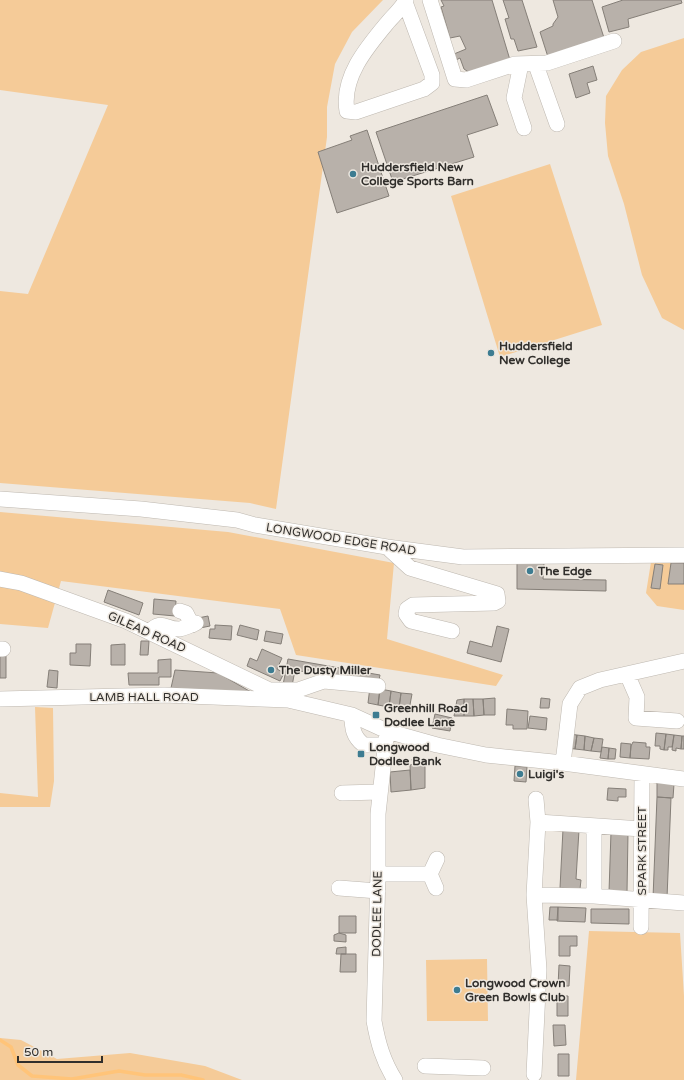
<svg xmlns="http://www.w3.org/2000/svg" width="684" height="1080" font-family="'Varela Round',sans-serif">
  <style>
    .green { fill: #f5cb98 }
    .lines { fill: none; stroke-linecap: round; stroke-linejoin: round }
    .stream { stroke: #ffc479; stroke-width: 3.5 }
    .building { fill: #b8b1aa; stroke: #857f78 }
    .minor-casing { stroke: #beb8b0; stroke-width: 16 }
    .minor { stroke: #fff; stroke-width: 15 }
    .poi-dot { fill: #3d7c91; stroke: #eee8e0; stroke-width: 1.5 }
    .labels { text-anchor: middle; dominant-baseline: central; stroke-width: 3; stroke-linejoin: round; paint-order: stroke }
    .poi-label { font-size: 12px; font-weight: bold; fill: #312f2c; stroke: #eee8e0; text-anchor: start }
    .street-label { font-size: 12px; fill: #312f2c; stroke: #eee8e0 }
  </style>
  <rect width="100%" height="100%" fill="#eee8e0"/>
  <path class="green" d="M0 0H383L352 32 335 64 327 107V137L276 509 250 503 0 483V291L28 294 108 105 0 90Z
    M684 38V330L662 318 642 275 624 204 608 156 605 123 606 96 622 70 641 52Z
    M550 164 602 325 500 357 451 196Z
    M0 512 228 532 394 563 387 639 503 675 496 686 296 655 280 609 61 581 48 628 0 624Z
    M684 561V610L657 606 646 593 651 562Z
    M35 707 53 708 54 781 50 807H0V793L38 797Z
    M589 931 680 933 684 996V1080H576Z
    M487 959 488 1021H427L426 960Z
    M0 1038 21 1040 57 1059 130 1053 205 1066 242 1080H0Z"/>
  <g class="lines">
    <path class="stream" d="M0 1040 11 1047 18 1065 32 1076 72 1079 119 1071 145 1075H181L203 1080"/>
  </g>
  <path class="building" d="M441 0H492L510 60 470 73 464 69 460 58 456 60 454 54 466 49 460 36 450 38 441 7 444 6Z
    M503 0H522L537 47 518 51 514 39H511L505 19 509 18Z
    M553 0H592L605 41 548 57 540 32 553 26V24L558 17Z
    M681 0 682 3 628 19 629 27 609 32 602 7 623 0Z
    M593 66 597 80 587 83 590 93 576 98 569 74Z
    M487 95 498 125 467 135 474 157 393 182 376 132Z
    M367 130 389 196 337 213 318 152 352 140 350 136Z
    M517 563H544L543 579 606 580V591L517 589Z
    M671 563H684V584H668Z
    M655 564 663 565 660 589 651 588Z
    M108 590 143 603 139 615 104 602Z
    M154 599 176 601 175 616 153 614Z
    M208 616 210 626 200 628 198 618Z
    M215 625 232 626 231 640 209 638 210 629H215Z
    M240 625 259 630 257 640 237 635Z
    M497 626 509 629 501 662 467 653 470 641 492 647Z
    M266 631 283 634 281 644 264 641Z
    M141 641H149L148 655H140Z
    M76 644H91L90 666 70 665V653H76Z
    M125 644V665H111V645Z
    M262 649 282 658 277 669 284 673 280 681 247 666 250 658 257 661Z
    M0 653H6V678H0Z
    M171 659V677H159V685H129L128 673H158V660Z
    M288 659 380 675 378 685 295 670 292 686 283 685Z
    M49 670 58 671 57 688 47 687Z
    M175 670 218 673 251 692 171 688Z
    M370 687 380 689 378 705 368 703Z
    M380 689 391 691 389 707 378 705Z
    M391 691 401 693 399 708 389 707Z
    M401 693 412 694 409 710 399 708Z
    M495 698V715H484L483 699Z
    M541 698 550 699 549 708H540Z
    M464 699H473L474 716H464Z
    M464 699V716H454L457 700Z
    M473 699H483L484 715 474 716Z
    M507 709 528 711 527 729H513V725H506Z
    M435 714 452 718 450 731 432 728Z
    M530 716 547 718 546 730 528 728Z
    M656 733 666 734 664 750 660 749V746H655Z
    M568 734 577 735 575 749 566 748Z
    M666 734 674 735 672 747H668V750H664Z
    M577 735 585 736 584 750 575 749Z
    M674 735 682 736 681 749 676 748V751L672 750Z
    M585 736 594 738 591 751 584 750Z
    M682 736H684V749H681Z
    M594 738 603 739 601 752 591 751Z
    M633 742 646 743V747H650L649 759 630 758 631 746Z
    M621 743 631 744 630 758 620 757Z
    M602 747 609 748 608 759 600 758Z
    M609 748 616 749 615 759H608Z
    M412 759H425V788L411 790 410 765 413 764Z
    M515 766 527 767 526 782 514 781Z
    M410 770 411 790 391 792 390 772Z
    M657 781 674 784 673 798 657 797Z
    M608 788 626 789V797H618V801L607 800Z
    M657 797 671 798 667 898H653Z
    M563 829 579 830 576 879 581 880 580 889 560 888Z
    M611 832 628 833 627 892H609Z
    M550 907H558V920H549Z
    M558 907 586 908 585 922 557 921Z
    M591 909H629V924L591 923Z
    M339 916H356V933H339Z
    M339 933 346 935V942L334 941V935Z
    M559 936H577V946H570V956H559Z
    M346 947V954H336L337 948Z
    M341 954H356V972H340Z
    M559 965 570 966 569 986H558Z
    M557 996H568V1016H557Z
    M553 1025H565L566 1045 554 1046Z
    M558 1054H569V1076H558Z"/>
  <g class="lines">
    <g class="minor-casing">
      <path id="minor" d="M430 0 455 79 466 80 515 64 547 63 614 41
        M405 2 432 75V83L424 89 356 112 347 111C341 77 368 46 388 22 394 15 402 8 406 0
        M521 64 514 98 524 128
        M536 65 557 124
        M0 499 141 509 237 520 255 525 387 547 463 557 684 555
        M387 547 410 568 497 594 498 601 494 603 413 605 407 609 406 614 411 621 452 631
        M0 579 21 583 126 621 286 698
        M180 611 186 613 192 625
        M149 632C162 618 165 630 180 629 185 628 191 625 196 623
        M0 649H3
        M627 674 637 697 636 718 677 721
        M272 690H298L324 681 378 686
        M0 699 164 695 288 700 352 715 387 731 437 745 486 755 563 763 684 779
        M352 715C352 728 353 737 364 745H385
        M387 731 378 814V874L374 1021C378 1043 383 1061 395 1080
        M563 763 570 704 580 688 600 680 684 661
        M342 793 379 792
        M536 799 538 822
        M378 874H430
        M339 888 378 891
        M436 888 430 874 437 859
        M534 895 594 896 684 903
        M594 896V826
        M641 927 642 775
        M425 1066 483 1068
        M534 1074 539 970 534 895 538 822 642 829"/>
    </g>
    <use href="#minor" class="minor"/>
  </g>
  <g class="poi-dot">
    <circle cx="353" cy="174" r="4"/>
    <circle cx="491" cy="353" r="4"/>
    <circle cx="530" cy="571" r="4"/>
    <circle cx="271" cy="670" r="4"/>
    <rect x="372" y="711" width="8" height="8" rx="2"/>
    <rect x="357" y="750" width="8" height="8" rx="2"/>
    <circle cx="520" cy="774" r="4"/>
    <circle cx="457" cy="990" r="4"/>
  </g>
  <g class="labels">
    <g class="poi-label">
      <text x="361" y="167">Huddersfield New<tspan x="361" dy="14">College Sports Barn</tspan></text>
      <text x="499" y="346">Huddersfield<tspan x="499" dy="14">New College</tspan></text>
      <text x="538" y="571">The Edge</text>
      <text x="279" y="670">The Dusty Miller</text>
      <text x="384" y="708">Greenhill Road<tspan x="384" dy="14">Dodlee Lane</tspan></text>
      <text x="369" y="747">Longwood<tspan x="369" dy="14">Dodlee Bank</tspan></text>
      <text x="528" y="774">Luigi's</text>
      <text x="465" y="983">Longwood Crown<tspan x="465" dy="14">Green Bowls Club</tspan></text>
    </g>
    <g class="street-label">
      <text transform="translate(341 539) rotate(9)">LONGWOOD EDGE ROAD</text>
      <text transform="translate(147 632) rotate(24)">GILEAD ROAD</text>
      <text x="144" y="697">LAMB HALL ROAD</text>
      <text transform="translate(642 851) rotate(-90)">SPARK STREET</text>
      <text transform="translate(377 914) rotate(-89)">DODLEE LANE</text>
    </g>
  </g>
  <path d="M18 1056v6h84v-6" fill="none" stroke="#312f2c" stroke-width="2"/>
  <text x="24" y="1056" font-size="12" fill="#312f2c" stroke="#eee8e0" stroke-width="3" paint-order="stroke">50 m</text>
</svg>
